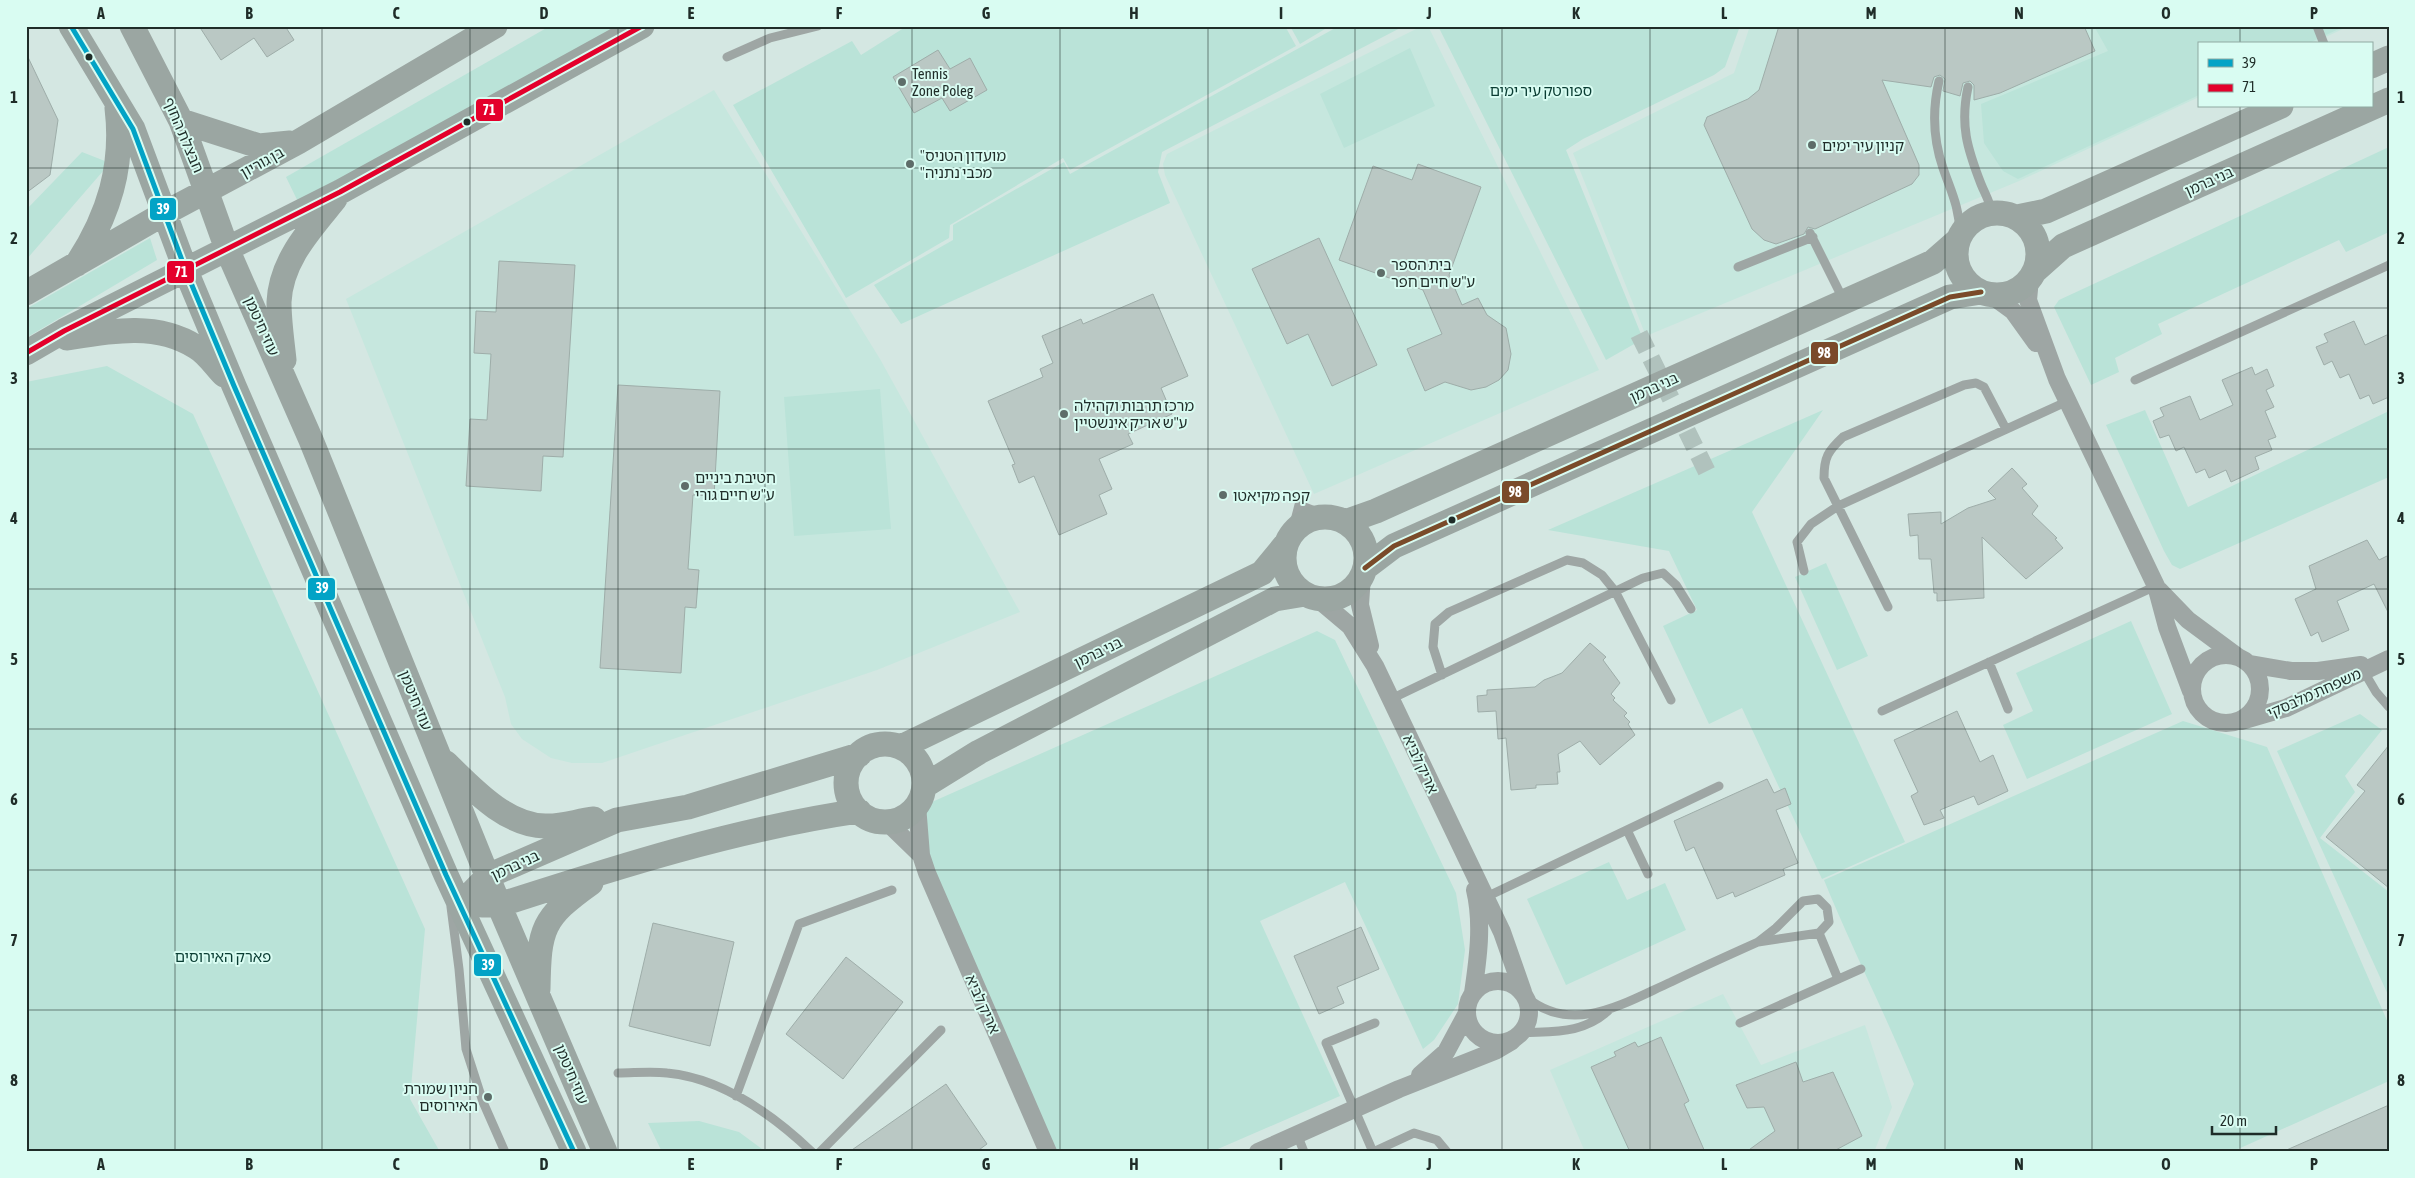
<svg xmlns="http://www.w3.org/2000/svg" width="2415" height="1178" font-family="'Asap Condensed','Noto Sans Hebrew',sans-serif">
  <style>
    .built { fill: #c6e7de }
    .green { fill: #bae3d8 }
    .building { fill: #bac8c4; stroke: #9eada9 }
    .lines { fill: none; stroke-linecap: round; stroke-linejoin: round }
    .street-tunnel { stroke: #b0c2bd; stroke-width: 18; stroke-dasharray: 18 9; stroke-linecap: butt }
    .lane { stroke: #9ea6a4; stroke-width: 9 }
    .street { stroke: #9ea6a4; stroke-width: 18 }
    .secondary { stroke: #9ba6a2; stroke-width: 25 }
    .bus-1-casing { stroke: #d9fcf2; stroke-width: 9 }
    .bus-2-casing { stroke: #d9fcf2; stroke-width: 9 }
    .bus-3-casing { stroke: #d9fcf2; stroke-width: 9 }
    .bus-1 { stroke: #02a3c6; stroke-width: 5 }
    .bus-2 { stroke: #e4002b; stroke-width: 5 }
    .bus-3 { stroke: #7a4b2a; stroke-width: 5 }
    .grid { fill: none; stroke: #1f2c28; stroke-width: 1; stroke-opacity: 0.55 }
    .bus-dot { fill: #1f2c28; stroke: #d9fcf2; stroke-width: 2 }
    .poi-dot { fill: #5e6d69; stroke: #d9fcf2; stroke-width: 2 }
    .labels { text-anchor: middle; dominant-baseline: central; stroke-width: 4; stroke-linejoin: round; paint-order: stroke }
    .poi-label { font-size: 15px; fill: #1f2c28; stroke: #d9fcf2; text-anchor: start }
    .park-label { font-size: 15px; fill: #093c32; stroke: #d9fcf2 }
    .street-label { font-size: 15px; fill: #1f2c28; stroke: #d9fcf2 }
    .line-badge { stroke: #d9fcf2; stroke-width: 2 }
    .badge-label { font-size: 14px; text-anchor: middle; font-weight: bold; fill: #fff }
    .neatline { fill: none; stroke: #1f2c28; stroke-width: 2 }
    .grid-label { font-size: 16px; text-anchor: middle; font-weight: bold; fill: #1f2c28 }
  </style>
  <rect width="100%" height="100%" fill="#d4e7e2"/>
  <path class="built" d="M1422 26H1428L1599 370 1314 494 1165 175 1163 164 1167 154Z
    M1750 26H2349L2311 44H2199V97L2019 181 1646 336 1573 153 1734 73Z
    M714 90 880 359 1020 612 877 670 602 763H572L551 758 522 739 511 724 505 697 346 299Z
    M1723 994 1761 1065 1865 1025 1892 1107 1874 1152H1585L1550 1070Z"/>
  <path class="green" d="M550 26H621L302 210 286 177Z
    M907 26H1285L1296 46 1070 170 1063 158 950 225 949 238 846 298 733 105 852 41 861 55Z
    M1290 26H1330L1300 44Z
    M1339 26H1404L1162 152 1158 172 1170 203 901 324 874 285 953 240V225L1064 162 1070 174Z
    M1438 26H1740L1725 67 1714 75 1583 139 1566 150 1643 339 1606 360Z
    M2094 26H2345L2307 44H2199V95L2018 179 2003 171 1984 143 1981 104 2108 51Z
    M1410 48 1435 106 1344 148 1320 94Z
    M2389 147V232L2346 252 2339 240 2158 324 2162 334 2115 358 2119 372 2091 385 2054 307 2059 300Z
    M82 152 110 163 26 260V210Z
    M150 238 157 260 26 338V309Z
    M107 366 193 414 425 929 410 1099 440 1152H26V382Z
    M880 389 891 529 794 536 784 397Z
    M1823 410 1752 512 1905 842 1822 879 1742 708 1709 724 1663 626 1697 610 1669 551 1548 530Z
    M2145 410 2188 507 2389 411V477L2180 569 2172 565 2164 551 2106 425Z
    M1826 563 1868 656 1837 670 1795 577Z
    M2131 621 2172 714 2027 779 2003 725 2033 711 2016 673Z
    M1317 631 1335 640 1456 893 1465 950 1458 1004 1434 1040 1423 1049 1345 882 1260 921 1340 1096 1211 1152H1043L919 863 914 810Z
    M2360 714 2382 730 2345 776 2355 792 2320 838 2389 892V997L2277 751Z
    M2183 721 2267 747 2389 1025V1081L2236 1150V1152H1884L1914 1084C1886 1015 1852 949 1824 880Z
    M1609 862 1627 900 1665 883 1686 930 1566 985 1527 899Z
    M699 1121 739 1132 766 1152H662L648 1123Z"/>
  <path class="building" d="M199 26H285L294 40 267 57 254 38 221 60Z
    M1779 26H2084L2095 51 2000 93 1974 100V85L1970 81 1963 83 1960 96 1943 91 1945 79 1940 75 1934 77 1931 87 1882 80 1919 165V175L1912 184 1815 229 1808 227 1804 234 1776 244 1764 240 1752 229 1704 125 1707 117 1748 99 1759 90Z
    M938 50 950 69 970 58 987 90 950 111 942 98 914 113 893 77Z
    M26 53 58 120 50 175 26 193Z
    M1418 164 1481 187 1449 275 1462 305 1478 298 1487 315 1506 328 1511 354 1508 370 1499 380 1486 387 1471 390 1445 382 1425 391 1407 349 1442 334 1423 290 1339 260 1373 166 1412 180Z
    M1319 238 1377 365 1332 386 1308 334 1287 344 1252 269Z
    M499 261 575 265 563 457 543 456 541 491 466 486 470 419 487 420 491 354 474 353 476 311 496 312Z
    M1153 294 1188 376 1161 388 1172 414 1128 434 1133 444 1099 459 1112 489 1099 495 1107 514 1059 535 1034 476 1019 483 1012 465 1015 464 988 401 1043 377 1040 369 1053 363 1042 336 1081 319 1083 324Z
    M2354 321 2365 345 2389 334V397L2373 404 2369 395 2360 399 2349 374 2340 378 2332 361 2324 365 2316 347 2328 342 2324 334Z
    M2252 367 2255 375 2267 369 2274 386 2266 390 2274 407 2265 411 2276 437 2268 440 2272 450 2255 457 2259 469 2231 482 2226 470 2209 478 2205 469 2196 473 2184 447 2176 451 2169 435 2160 438 2153 421 2164 416 2160 408 2190 396 2200 420 2233 405 2222 380Z
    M618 385 720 391 714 496 693 495 688 569 699 570 696 608 685 607 681 673 600 668Z
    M2012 468 2027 484 2022 488 2038 506 2032 514 2057 538 2055 539 2063 548 2026 579 1982 537 1984 598 1937 601V593H1934L1931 559H1919L1918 535 1910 536 1908 514 1941 512V524L1968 508 1996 499 1988 491Z
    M2367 540 2379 560 2389 555V614L2374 584 2337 601 2349 630 2322 642 2318 632 2311 636 2295 599 2316 589 2309 566Z
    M1590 643 1606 657 1603 660 1620 683 1611 694 1615 698 1613 700 1627 713 1624 716 1630 722 1628 724 1635 735 1600 765 1580 741 1558 754 1560 772H1557L1558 784 1536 785V788L1511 790 1506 738 1498 739 1496 711 1478 712 1477 696 1487 695V690L1535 687 1544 680 1562 673Z
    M1957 711 1980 762 1993 755 2008 791 1978 805 1974 796 1940 810 1944 818 1924 825 1911 796 1918 792 1894 740Z
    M2389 745V888L2326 837 2365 791 2357 785Z
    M1767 779 1774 793 1785 788 1791 804 1776 810 1798 863 1783 869 1785 875 1735 897 1733 892 1717 899 1694 847 1686 851 1674 821Z
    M653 923 734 942 710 1046 629 1026Z
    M1361 927 1379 969 1337 987 1344 1003 1319 1014 1294 956Z
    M846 957 903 1002 843 1079 786 1034Z
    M1661 1037 1689 1101 1684 1104 1705 1152H1630L1591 1067 1616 1056 1614 1052 1635 1042 1638 1047Z
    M1796 1062 1803 1082 1833 1072 1862 1136 1832 1152H1746L1775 1131 1764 1107 1747 1108 1736 1085Z
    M946 1084 987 1144 976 1152H849Z
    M2389 1105V1152H2282Z"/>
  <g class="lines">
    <path class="street-tunnel" d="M1639 334 1709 476"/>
    <path class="lane" d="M2317 26 2324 44
      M727 57 770 38 818 26
      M1939 81C1932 111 1933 139 1943 168 1952 194 1959 206 1960 234
      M1968 87C1960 125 1967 148 1981 184 1985 194 1990 202 1992 213
      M1810 233 1843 299
      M1738 267 1813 237
      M2135 380 2389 265
      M1292 532 1299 505 1331 517
      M1804 571 1797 542 1811 524 1838 506 2068 401
      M1888 607 1824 478C1824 457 1828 451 1843 437L1964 385 1976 383 1984 387 2006 429
      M1989 662 2008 709
      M2363 670 2376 692 2389 707
      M1442 675 1433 647 1435 624 1449 612 1567 560 1583 563 1602 575 1615 591 1671 700
      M1391 699 1643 578 1663 573 1676 585 1691 609
      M1882 711 2156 586
      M1627 830 1648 874
      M1484 898 1719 786
      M451 907 459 969 466 1049 483 1102 505 1152
      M1819 933 1838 979
      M1526 997C1573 1036 1624 1003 1671 982 1700 968 1729 955 1758 942L1776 928 1803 901 1818 899 1827 908 1829 922 1819 933 1758 942
      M1740 1023 1861 969
      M1522 1033C1555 1031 1582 1034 1608 1011
      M618 1073C634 1073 651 1071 667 1073 722 1078 773 1115 812 1152
      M736 1096 799 924 892 890
      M1297 1134 1304 1152
      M820 1152 941 1030
      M1373 1152 1326 1043 1375 1023
      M1373 1152 1414 1133 1437 1140 1447 1152"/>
    <path class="street" d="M2030 279 2028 300 2057 379 2156 586 2167 627 2191 691
      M1991 295 2013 311 2036 343
      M1362 576 1360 605 1370 646
      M2159 590 2188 620 2238 657
      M1318 599 1350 626 1375 666 1502 932 1523 992
      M2192 689a34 34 0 1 1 68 0a34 34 0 1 1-68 0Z
      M2249 664 2291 671H2318L2361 665
      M2241 721 2286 708 2389 659
      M917 805 921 855 927 873 1048 1152
      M887 822 921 855
      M1467 1012a31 31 0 1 1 62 0a31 31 0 1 1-62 0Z
      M1473 993C1478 959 1483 923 1475 890
      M1420 1075 1446 1052 1467 1013
      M1258 1152 1399 1089 1495 1051 1512 1041"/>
    <path class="secondary" d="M71 26 133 129 186 271 234 386 446 875 574 1152
      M132 26 181 121 227 249 311 440 499 905 605 1152
      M2371 66 2389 58
      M181 121 259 146 290 143
      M1956 254a41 41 0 1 1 82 0a41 41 0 1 1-82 0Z
      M2017 217 2046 211 2281 106
      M77 264C109 215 124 166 117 108
      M2035 271 2063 246 2389 100
      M26 293 165 213 298 142 495 26
      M67 338C110 331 157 322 196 347 207 353 215 366 224 375
      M26 353 64 331 340 192 642 26
      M284 360C282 341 279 321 279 302 281 260 310 230 335 199
      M1284 558a41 41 0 1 1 82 0a41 41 0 1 1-82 0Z
      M1345 522 1376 511 1933 262 1957 241
      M1365 568 1394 546 1950 297 1981 292
      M846 783a39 39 0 1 1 78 0a39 39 0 1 1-78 0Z
      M901 747 1262 573 1285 545
      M446 763C472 788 505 825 545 826 561 827 577 821 594 819
      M924 786 979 752 1275 599 1305 594
      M460 905 488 876 617 820 688 807 859 755
      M482 905H499C617 867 736 829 859 811
      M538 989C539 928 542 918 591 883"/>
    <g class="bus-1-casing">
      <path id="bus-1" d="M71 26 133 129 186 271 234 386 446 875 574 1152"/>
    </g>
    <g class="bus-2-casing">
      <path id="bus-2" d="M26 353 64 331 340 192 642 26"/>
    </g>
    <g class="bus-3-casing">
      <path id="bus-3" d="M1365 568 1394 546 1950 297 1981 292"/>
    </g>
    <use href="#bus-1" class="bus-1"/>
    <use href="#bus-2" class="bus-2"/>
    <use href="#bus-3" class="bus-3"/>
  </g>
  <path class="grid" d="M175 26V1152M322 26V1152M470 26V1152M618 26V1152M765 26V1152M912 26V1152M1060 26V1152M1208 26V1152M1355 26V1152M1502 26V1152M1650 26V1152M1798 26V1152M1945 26V1152M2092 26V1152M2240 26V44M2240 106V1152M26 168H2389M26 308H2389M26 449H2389M26 589H2389M26 729H2389M26 870H2389M26 1010H2389"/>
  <g class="bus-dot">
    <circle cx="89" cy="57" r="4.5"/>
    <circle cx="467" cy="122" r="4.5"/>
    <circle cx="1452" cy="520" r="4.5"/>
  </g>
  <g class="poi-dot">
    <circle cx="902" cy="82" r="5"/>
    <circle cx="1812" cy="145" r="5"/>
    <circle cx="910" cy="164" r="5"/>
    <circle cx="1381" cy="273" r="5"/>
    <circle cx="1064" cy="414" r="5"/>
    <circle cx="685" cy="486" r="5"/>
    <circle cx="1223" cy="495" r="5"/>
    <circle cx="488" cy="1097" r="5"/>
  </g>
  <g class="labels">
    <g class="poi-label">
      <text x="912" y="73">Tennis<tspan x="912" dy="17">Zone Poleg</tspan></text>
      <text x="1822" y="145">קניון עיר ימים</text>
      <text x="920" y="155">"מועדון הטניס<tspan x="920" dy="17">"מכבי נתניה</tspan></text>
      <text x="1391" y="264">בית הספר<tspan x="1391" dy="17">ע"ש חיים חפר</tspan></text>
      <text x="1074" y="405">מרכז תרבות וקהילה<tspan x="1074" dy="17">ע"ש אריק אינשטיין</tspan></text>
      <text x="695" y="477">חטיבת ביניים<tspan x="695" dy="17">ע"ש חיים גורי</tspan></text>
      <text x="1233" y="495">קפה מקיאטו</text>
      <text x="478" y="1088" text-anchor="end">חניון שמורת<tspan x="478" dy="17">האירוסים</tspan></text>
    </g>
    <g class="park-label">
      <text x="1541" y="90">ספורטק עיר ימים</text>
      <text x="223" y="956">פארק האירוסים</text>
    </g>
    <g class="street-label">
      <text transform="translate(184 135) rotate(67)">חבצלת החוף</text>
      <text transform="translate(262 162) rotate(-29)">בן גוריון</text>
      <text transform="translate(2209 181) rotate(-24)">בני ברמן</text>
      <text transform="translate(262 326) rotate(66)">עוזי חיטמן</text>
      <text transform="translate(1654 387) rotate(-24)">בני ברמן</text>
      <text transform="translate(1098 652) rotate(-26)">בני ברמן</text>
      <text transform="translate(2314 693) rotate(-24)">משפחת מלבסקי</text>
      <text transform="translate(416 700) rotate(68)">עוזי חיטמן</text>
      <text transform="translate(1421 764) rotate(65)">אריק לביא</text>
      <text transform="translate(515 865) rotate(-25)">בני ברמן</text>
      <text transform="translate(983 1004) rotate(66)">אריק לביא</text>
      <text transform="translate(572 1074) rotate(67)">עוזי חיטמן</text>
    </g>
  </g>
  <g class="line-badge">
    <rect x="475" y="98" width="29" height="24" rx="5" fill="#e4002b"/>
    <rect x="149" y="197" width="28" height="24" rx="5" fill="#02a3c6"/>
    <rect x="166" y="260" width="29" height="24" rx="5" fill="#e4002b"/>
    <rect x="1810" y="341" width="29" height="24" rx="5" fill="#7a4b2a"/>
    <rect x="1501" y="480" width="29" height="24" rx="5" fill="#7a4b2a"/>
    <rect x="307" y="577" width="29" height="24" rx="5" fill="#02a3c6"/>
    <rect x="473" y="953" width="29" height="24" rx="5" fill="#02a3c6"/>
  </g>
  <g class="badge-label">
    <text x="489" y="115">71</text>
    <text x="163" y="214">39</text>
    <text x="181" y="277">71</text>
    <text x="1824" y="358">98</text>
    <text x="1515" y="497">98</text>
    <text x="322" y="593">39</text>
    <text x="488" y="970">39</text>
  </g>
  <rect width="2415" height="1178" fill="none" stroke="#d9fcf2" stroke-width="55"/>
  <rect x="2198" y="42" width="175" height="65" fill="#d9fcf2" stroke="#8fa9a1"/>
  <rect x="2208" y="59" width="25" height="8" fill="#02a3c6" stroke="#8fa9a1"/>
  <text x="2242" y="68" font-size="15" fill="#1f2c28">39</text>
  <rect x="2208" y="84" width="25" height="8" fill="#e4002b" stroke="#8fa9a1"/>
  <text x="2242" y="92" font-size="15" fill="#1f2c28">71</text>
  <path d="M2212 1126v8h64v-8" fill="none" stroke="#1f2c28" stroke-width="2.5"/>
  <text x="2220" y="1126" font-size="15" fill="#1f2c28" stroke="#d9fcf2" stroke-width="4" paint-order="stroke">20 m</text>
  <rect x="28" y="28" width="2360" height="1122" class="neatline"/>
  <g class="grid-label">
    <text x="101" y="19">A</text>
    <text x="249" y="19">B</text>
    <text x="396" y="19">C</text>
    <text x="544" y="19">D</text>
    <text x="691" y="19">E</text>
    <text x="839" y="19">F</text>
    <text x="986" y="19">G</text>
    <text x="1134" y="19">H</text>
    <text x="1281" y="19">I</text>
    <text x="1429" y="19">J</text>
    <text x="1576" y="19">K</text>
    <text x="1724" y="19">L</text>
    <text x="1871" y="19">M</text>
    <text x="2019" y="19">N</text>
    <text x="2166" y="19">O</text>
    <text x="2314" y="19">P</text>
    <text x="14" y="103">1</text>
    <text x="2401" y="103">1</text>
    <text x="14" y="244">2</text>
    <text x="2401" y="244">2</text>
    <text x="14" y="384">3</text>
    <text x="2401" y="384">3</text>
    <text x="14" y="524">4</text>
    <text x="2401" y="524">4</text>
    <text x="14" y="665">5</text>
    <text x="2401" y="665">5</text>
    <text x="14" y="805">6</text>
    <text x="2401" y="805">6</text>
    <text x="14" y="946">7</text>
    <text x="2401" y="946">7</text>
    <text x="14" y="1086">8</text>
    <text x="2401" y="1086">8</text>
    <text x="101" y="1170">A</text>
    <text x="249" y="1170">B</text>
    <text x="396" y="1170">C</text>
    <text x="544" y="1170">D</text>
    <text x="691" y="1170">E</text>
    <text x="839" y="1170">F</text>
    <text x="986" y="1170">G</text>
    <text x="1134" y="1170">H</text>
    <text x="1281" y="1170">I</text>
    <text x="1429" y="1170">J</text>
    <text x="1576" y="1170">K</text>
    <text x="1724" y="1170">L</text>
    <text x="1871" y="1170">M</text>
    <text x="2019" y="1170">N</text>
    <text x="2166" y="1170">O</text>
    <text x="2314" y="1170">P</text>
  </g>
</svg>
